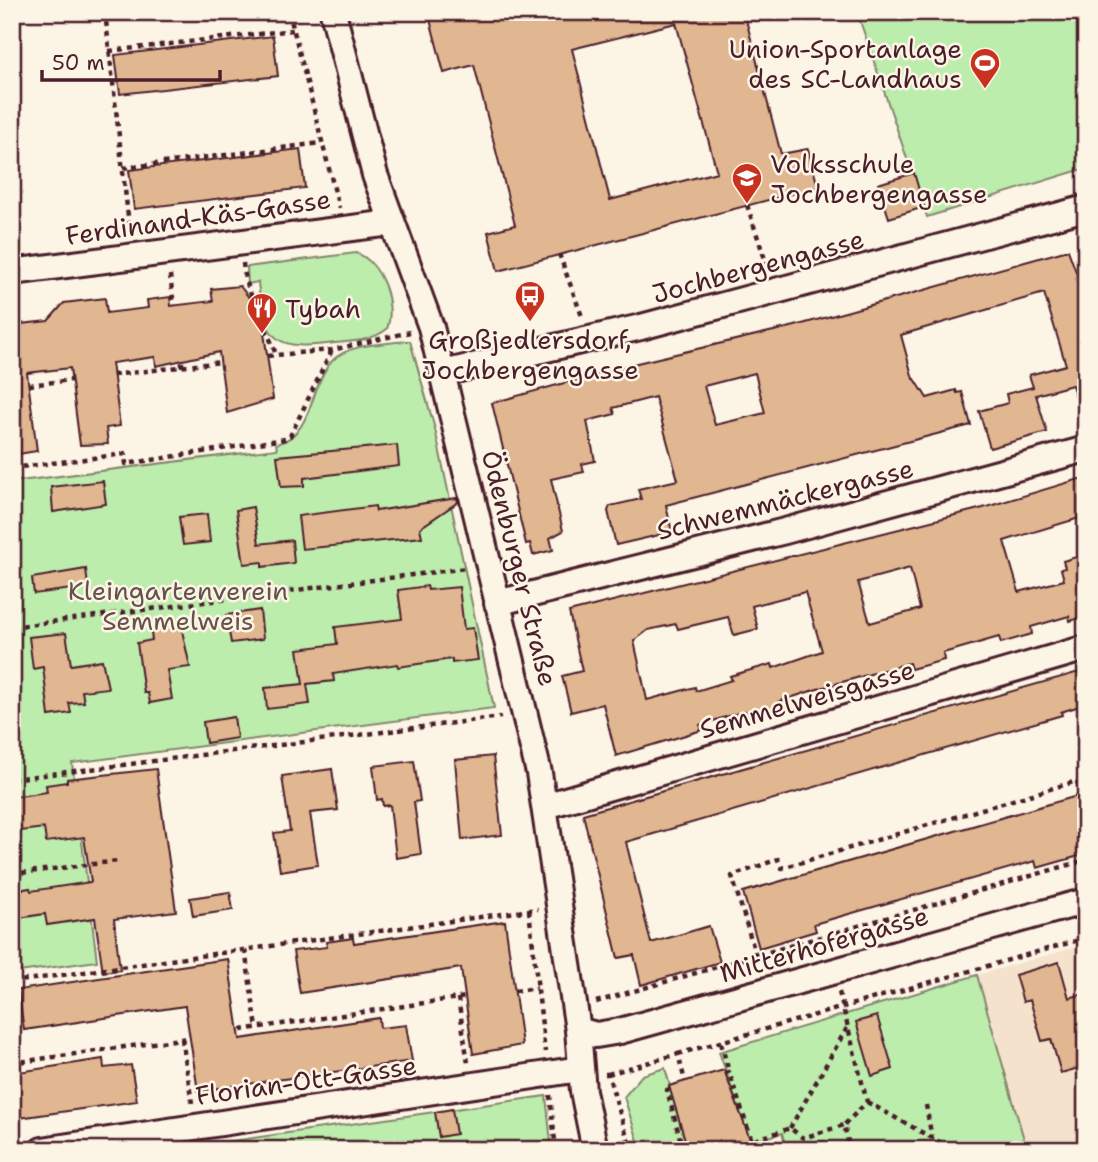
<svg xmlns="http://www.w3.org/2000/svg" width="1098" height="1162" font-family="'Shantell Sans',sans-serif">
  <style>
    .built { fill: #f4e2cc }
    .green { fill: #bcedad; stroke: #83866c; stroke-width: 2 }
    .building { fill: #e1b791; stroke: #4a1f2b; stroke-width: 2; fill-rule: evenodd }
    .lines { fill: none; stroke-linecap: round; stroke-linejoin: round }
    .minor-casing { stroke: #4a1f2b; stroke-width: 30 }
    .path { stroke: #4a1f2b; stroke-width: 4.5; stroke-dasharray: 5 5; stroke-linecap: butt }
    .minor { stroke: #fcf5e5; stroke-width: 24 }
    .labels { text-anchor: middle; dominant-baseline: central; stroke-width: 5; stroke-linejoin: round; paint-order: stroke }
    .poi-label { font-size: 26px; fill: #4a1f2b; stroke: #fcf5e5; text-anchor: start }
    .street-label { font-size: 26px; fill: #4a1f2b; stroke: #fcf5e5 }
    .park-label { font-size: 26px; fill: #66524c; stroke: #fcf5e5 }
  </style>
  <rect width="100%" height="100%" fill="#fcf5e5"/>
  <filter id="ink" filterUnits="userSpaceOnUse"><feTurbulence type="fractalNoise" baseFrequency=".0143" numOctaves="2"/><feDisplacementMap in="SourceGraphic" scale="14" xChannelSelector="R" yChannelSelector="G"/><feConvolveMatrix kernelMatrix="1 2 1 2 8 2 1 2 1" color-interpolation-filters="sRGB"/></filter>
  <g filter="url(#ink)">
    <path class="built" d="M1086 944V1150H1027L977 975Z"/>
    <path class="green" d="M857 12H1086V168L927 217Z
      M356 253C382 262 396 305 387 329 372 341 353 341 335 343 276 351 264 342 258 282L248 284 247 267Z
      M406 341H410L435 429 494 708 72 763 97 961 12 973V482L277 449 276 444C314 435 309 386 332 361 347 344 384 344 406 341Z
      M977 975 1027 1150H827L824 1141 805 1146 806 1149 795 1150 793 1142 785 1144 782 1133 762 1139 764 1148 747 1150 751 1143 719 1052Z
      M665 1068 688 1150H641L624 1097 642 1075Z
      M546 1096 551 1143 505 1150H169Z"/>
    <path class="building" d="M428 12H744L781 154 808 149 818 187 498 271 488 232 515 225 474 65 444 73ZM676 23 717 172 610 200 572 49Z
      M273 36 278 76 120 94 115 55Z
      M300 149 305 188 134 209 129 170Z
      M914 173 924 207 889 218 878 184Z
      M1068 250 1086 299V413H1081L1072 385 1036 395 1047 432 990 448 979 411 1008 403 1006 394 1033 387 1029 375 1066 365 1044 293 901 335 913 379H915L927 398 956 390 957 393 962 392 971 425 666 505 672 532 616 545 608 511 610 506 641 499 638 489 678 480 655 397 613 408 615 414 587 421 595 461 582 464 584 472 551 479 563 531 550 538 553 550 533 555 530 543 526 544 492 403 637 363 795 326ZM755 373 765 413 715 425 704 386Z
      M240 286 257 308 263 325 273 399 227 413 219 352 156 366 155 357 112 363 120 426 106 428 108 444 80 445 70 368 27 373 37 451 12 455V325L48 321 64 303 105 298 107 313 148 308 147 300 170 297 171 306 213 301 211 289Z
      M397 445 399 466 304 478V486L281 487 277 456Z
      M1086 477V516L1004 541 1019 592 1064 580 1061 569 1065 568 1063 561 1086 554V616L1070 621 1069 616 1031 627 1032 634 1001 643 999 637 954 650 943 653 944 660 911 669 909 663 814 690 778 702 779 708 747 717 745 711 700 725 702 730 616 756 603 704 571 712 562 676 582 671 569 612 983 508ZM910 568 920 609 870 623 858 582ZM805 592 822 651 773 668 772 664 730 676 732 680 696 691 695 687 647 700 634 641 648 630 676 624 678 629 728 617 734 635 758 629 752 606Z
      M103 481 106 504 53 512 51 487Z
      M457 498 458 502 420 528 422 537 302 549 298 516 375 506 376 511Z
      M253 507 259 544 292 540 294 563 262 567V562L244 564 236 510Z
      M207 514 210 542 183 545 179 517Z
      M86 569 88 587 34 594 32 578Z
      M427 586 428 590 459 587 464 629 473 628 478 660 452 663V659L398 667 397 664 333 674 334 681 307 684 310 704 267 709 265 688 303 684 298 649 337 644 335 627 402 619 398 590Z
      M260 610 263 639 231 643 226 615Z
      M180 621 190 667 167 670 172 699 150 703 148 693H144L137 643 152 640 150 625Z
      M66 633 71 665 102 660 108 688 82 691 84 702 69 703 71 713 49 716 43 667 33 669 29 637Z
      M1086 670V704L1061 712 1062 715 626 842 651 943 709 926 720 962 641 985 634 955 618 958 583 814Z
      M234 717 237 738 206 743 203 722Z
      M493 756 502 835 462 840 455 760Z
      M414 761 420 801 414 802 421 854 396 858 390 805 383 806 382 799 377 800 373 766Z
      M156 769 176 911 114 919 120 970 103 972 95 918 47 925 45 914 12 919V891L30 888 31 891 91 882 84 837 46 842 44 828 12 832V797L47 792 46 785 67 782V779Z
      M332 769 338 810 310 813 318 865 280 871 274 833 290 831 282 776Z
      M1077 796 1086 827V854L1037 868 1035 861 814 924 816 931 759 948 743 892Z
      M230 892 233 910 193 916 190 898Z
      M505 921 522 1045 473 1054 461 968 300 993 293 951 327 947 326 942 353 938 354 943Z
      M228 959 240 1039 379 1018 380 1028 406 1025 412 1061 198 1091 185 1006 24 1030 18 990Z
      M1059 962 1069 998 1086 993V1066L1061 1073 1051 1039 1042 1041 1030 1000 1023 1002 1015 975Z
      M877 1016 893 1069 872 1076 856 1022Z
      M103 1059 104 1068 131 1065 137 1101 12 1119V1073Z
      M724 1070 754 1150H688L669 1086Z
      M452 1109 456 1134 439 1137 435 1112Z"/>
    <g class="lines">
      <g class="minor-casing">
        <path id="minor" d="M333 12 375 175 431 327 539 773 578 1030 583 1091 595 1150
          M12 272 391 223
          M443 373 641 327 1086 208
          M497 603 785 531 1086 449
          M545 806 1086 648
          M578 1030 596 1035 620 1031 1086 901
          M42 1150 580 1069"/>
      </g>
      <path class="path" d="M105 12 130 234
        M289 12 339 208
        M109 51 293 30
        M123 168 321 143
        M747 205 769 271
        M559 254 583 319
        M243 263C246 295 266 324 276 355L332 350 410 332
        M170 275 174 306
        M268 356 276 355
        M182 367V358
        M113 375 221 362
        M29 385 71 380
        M12 468 125 454 126 464 285 439 290 436 332 350
        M12 627 466 568
        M12 779 501 717
        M12 874 118 861
        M529 910 545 1052
        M245 950 257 1028
        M756 956 732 876 778 859 782 868 1077 781 1086 813
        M12 982 538 909
        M515 991 537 988
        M839 992 867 1102 844 1125
        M458 998 468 1063
        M596 1002 1086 860
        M241 1030 465 997
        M182 1039 192 1103
        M721 1043 729 1072
        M678 1054 1086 938
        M12 1063 188 1038
        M725 1073 729 1072 752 1141 790 1128 803 1138 844 1125 850 1150
        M605 1074H608L631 1150
        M608 1074 678 1054 685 1081
        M670 1089 667 1090 683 1150
        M550 1095 556 1150
        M867 1102 954 1150
        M926 1105 934 1150
        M790 1128 848 1026"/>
      <use href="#minor" class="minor"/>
    </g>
  </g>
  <defs>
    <g id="stadium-pin" transform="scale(1.575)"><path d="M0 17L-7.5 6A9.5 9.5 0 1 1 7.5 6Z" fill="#c8321e" stroke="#fcf5e5"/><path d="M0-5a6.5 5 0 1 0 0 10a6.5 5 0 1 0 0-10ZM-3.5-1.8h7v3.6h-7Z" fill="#fff"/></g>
    <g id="school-pin" transform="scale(1.575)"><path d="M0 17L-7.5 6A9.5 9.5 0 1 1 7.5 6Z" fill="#c8321e" stroke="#fcf5e5"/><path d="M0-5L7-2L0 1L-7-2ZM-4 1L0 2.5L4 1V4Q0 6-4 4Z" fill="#fff"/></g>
    <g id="bus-pin" transform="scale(1.575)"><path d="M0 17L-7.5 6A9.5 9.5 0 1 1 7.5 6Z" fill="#c8321e" stroke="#fcf5e5"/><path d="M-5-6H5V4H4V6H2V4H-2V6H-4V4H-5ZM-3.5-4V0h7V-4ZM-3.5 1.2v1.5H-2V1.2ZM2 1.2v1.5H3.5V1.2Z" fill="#fff"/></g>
    <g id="restaurant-pin" transform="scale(1.575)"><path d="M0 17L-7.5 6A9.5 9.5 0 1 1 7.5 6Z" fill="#c8321e" stroke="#fcf5e5"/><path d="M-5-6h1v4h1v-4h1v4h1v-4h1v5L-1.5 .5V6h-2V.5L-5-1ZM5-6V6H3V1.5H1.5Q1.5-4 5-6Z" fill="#fff"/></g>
  </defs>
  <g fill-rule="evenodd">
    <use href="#stadium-pin" x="985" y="63"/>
    <use href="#school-pin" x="747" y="178"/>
    <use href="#bus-pin" x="530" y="296"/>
    <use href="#restaurant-pin" x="262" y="308"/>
  </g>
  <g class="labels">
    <g class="poi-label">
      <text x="962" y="48" text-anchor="end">Union-Sportanlage<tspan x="962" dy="30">des SC-Landhaus</tspan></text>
      <text x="770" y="163">Volksschule<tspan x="770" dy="30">Jochbergengasse</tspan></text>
      <text x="285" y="308">Tybah</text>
      <text x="530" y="339" text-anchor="middle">Großjedlersdorf,<tspan x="530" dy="30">Jochbergengasse</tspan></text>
    </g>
    <g class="street-label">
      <text transform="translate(198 217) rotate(-8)">Ferdinand-Käs-Gasse</text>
      <text transform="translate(758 266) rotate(-15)">Jochbergengasse</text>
      <text transform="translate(785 499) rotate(-14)">Schwemmäckergasse</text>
      <text transform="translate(520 568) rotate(76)">Ödenburger Straße</text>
      <text transform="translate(807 699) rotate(-16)">Semmelweisgasse</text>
      <text transform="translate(824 944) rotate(-16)">Mitterhofergasse</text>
      <text transform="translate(306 1080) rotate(-8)">Florian-Ott-Gasse</text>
    </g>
    <g class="park-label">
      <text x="178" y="590">Kleingartenverein<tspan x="178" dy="30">Semmelweis</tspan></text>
    </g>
  </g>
  <rect width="1098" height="1162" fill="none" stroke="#fcf5e5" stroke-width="42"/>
  <rect x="21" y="21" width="1056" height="1120" fill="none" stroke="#4a1f2b" stroke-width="2.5" filter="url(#ink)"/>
  <path d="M42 70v10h178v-10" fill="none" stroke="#4a1f2b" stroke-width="3.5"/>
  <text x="52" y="70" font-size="21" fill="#4a1f2b" stroke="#fcf5e5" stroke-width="5" paint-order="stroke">50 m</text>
</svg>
